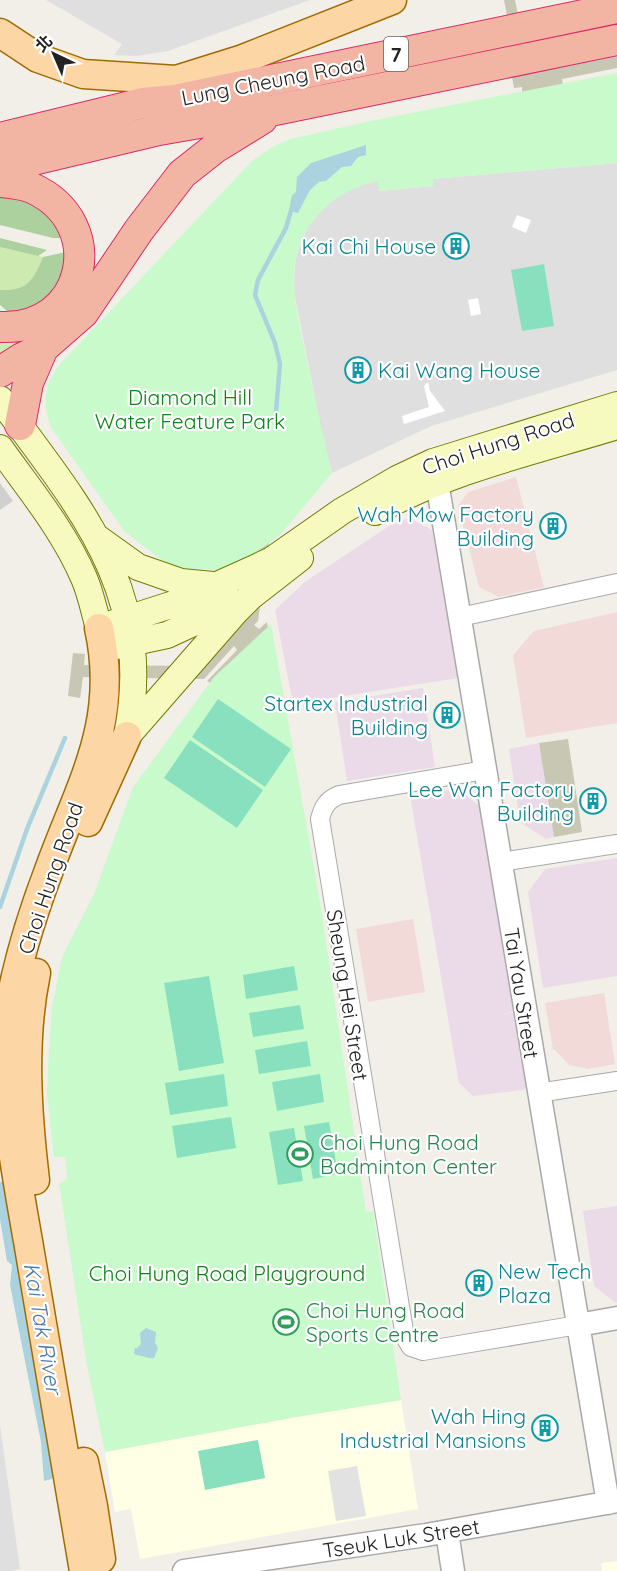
<svg xmlns="http://www.w3.org/2000/svg" width="617" height="1571" font-family="Quicksand,'Noto Sans TC',sans-serif">
  <style>
    .residential { fill: #e0dfdf }
    .commercial { fill: #f2dad9 }
    .industrial { fill: #ebdbe8 }
    .education { fill: #ffffe5 }
    .religious { fill: #d0d0d0 }
    .construction { fill: #c7c7b4 }
    .grass { fill: #cdebb0 }
    .forest { fill: #add19e }
    .park { fill: #c8facc }
    .pitch { fill: #88e0be }
    .parking { fill: #e2e2e2 }
    .water { fill: #aad3df }
    .pier { fill: #fff }
    .lines { fill: none; stroke-linecap: round; stroke-linejoin: round }
    .stream { stroke: #aad3df; stroke-width: 4.5 }
    .minor-casing { stroke: #a9a9a9; stroke-width: 20 }
    .tertiary-casing { stroke: #a9a9a9; stroke-width: 25 }
    .secondary-casing { stroke: #707d05; stroke-width: 28 }
    .primary-casing { stroke: #a06b00; stroke-width: 31 }
    .trunk-casing { stroke: #dc2a67; stroke-width: 32 }
    .minor { stroke: #fff; stroke-width: 18 }
    .tertiary { stroke: #fff; stroke-width: 22 }
    .secondary { stroke: #f7fabf; stroke-width: 26 }
    .primary { stroke: #fcd6a4; stroke-width: 28 }
    .trunk { stroke: #f2b4a3; stroke-width: 30 }
    .labels { text-anchor: middle; dominant-baseline: central; stroke-width: 4.5; stroke-linejoin: round; paint-order: stroke }
    .shield { fill: #fff; stroke: #646464; stroke-width: 1.5 }
    .shield-label { font-size: 20px; font-weight: bold; fill: #222 }
    .street-label { font-size: 21px; fill: #222; stroke: #fff }
    .culture-label { font-size: 21px; fill: #0d838f; stroke: #fff; text-anchor: end }
    .park-label { font-size: 21px; fill: #0c8416; stroke: #fff }
    .leisure-label { font-size: 21px; fill: #27864d; stroke: #fff; text-anchor: start }
    .water-label { font-size: 22px; font-style: italic; fill: #4a7aab; stroke: #fff }
  </style>
  <rect width="100%" height="100%" fill="#f2efe9"/>
  <path class="residential" d="M46 0H310L168 51 136 56 114 55 122 44Z
    M617 163V370L431 426 332 473 323 438 294 292 295 264 298 250 309 225 318 214 339 195 364 184 378 180 380 191 433 186 432 179Z
    M0 1425 20 1569 10 1571H0Z"/>
  <path class="commercial" d="M516 477 544 587 499 597 479 587 458 506 468 492Z
    M617 612V723L526 738 513 655 534 631Z
    M413 919 425 992 368 1002 356 929Z
    M604 993 615 1064 588 1069 569 1065 555 1050H553L545 1003Z"/>
  <path class="industrial" d="M409 518 432 530 458 678 293 704 275 610 306 581 389 526Z
    M423 688 435 767 347 781 335 702Z
    M539 743 554 837 546 839 520 822 509 749Z
    M458 789 482 808 517 1011 499 1015 518 1012 529 1089 473 1096 459 1083 410 795Z
    M617 858V976L543 988 528 892 545 869Z
    M617 1206V1303H616L594 1286 583 1211Z"/>
  <path class="education" d="M401 1400 418 1509 140 1559 131 1509 115 1512 105 1452 296 1417Z
    M617 1561V1571H602L601 1563Z"/>
  <path class="religious" d="M0 483 13 501 0 510Z"/>
  <path class="construction" d="M504 0H515L529 69 558 63 559 68 617 56V68L562 79 563 86 522 94V87L514 88 512 77 518 75Z
    M320 420 323 438 282 448 258 621 254 625 259 629 267 622 286 730 207 681 237 650 234 646 204 679 83 677 80 698 68 696 73 653 85 654 84 665 199 666 246 615 269 453Z
    M568 739 582 832 554 837 539 743Z"/>
  <path class="grass" d="M0 247 43 257C33 281 27 291 0 290Z
    M44 328 0 359V332Z"/>
  <path class="forest" d="M0 192 38 198 65 238H53L0 225Z
    M0 238 47 250 38 256 0 247Z
    M66 252 64 272 50 299 14 317 0 305V290C27 291 33 281 43 257Z"/>
  <path class="park" d="M617 73V163L433 179V186L379 191 378 181C330 191 293 229 294 280 294 307 302 334 307 361 315 399 323 436 332 473L281 534 242 563 221 570 183 569 167 564 124 531 50 426C43 401 43 385 60 364L252 161 272 147 291 139 375 120Z
    M271 624 321 908 366 1212 373 1211 401 1400 296 1417 105 1452 87 1366 59 1183 63 1182 67 1178 65 1157H54L47 1094 49 1049 52 1007 62 957 94 894 133 787 214 677Z"/>
  <path class="pitch" d="M544 264 554 326 522 331 511 270Z
    M218 699 291 749 265 787 192 737Z
    M190 740 263 790 237 828 164 778Z
    M294 966 298 990 246 999 243 975Z
    M209 976 224 1063 179 1071 164 983Z
    M300 1005 304 1029 253 1037 249 1013Z
    M307 1041 311 1066 259 1074 255 1050Z
    M224 1074 228 1106 170 1115 165 1083Z
    M320 1074 324 1102 277 1111 272 1082Z
    M231 1117 236 1148 177 1158 172 1126Z
    M329 1122 338 1174 313 1179 304 1126Z
    M294 1128 303 1181 278 1185 269 1132Z
    M258 1440 265 1478 205 1490 198 1451Z"/>
  <path class="parking" d="M357 1466 366 1516 336 1521 328 1471Z"/>
  <path class="water" d="M366 145V155L358 157 351 166 342 167 326 181 319 182 310 190 298 213 289 211 292 195 296 192 297 177 311 163Z
    M7 1180 56 1471 52 1479 44 1481 41 1442 10 1285 12 1265 7 1261 0 1219V1182Z
    M146 1328 156 1332 155 1343 158 1348 154 1358C147 1359 143 1355 136 1355L134 1353 135 1348H137L141 1344 140 1333Z"/>
  <path class="pier" d="M517 215 531 220 526 233 512 227Z
    M478 298 481 314 471 316 468 300Z
    M428 382 430 391 445 411 404 424 402 416 429 407 424 386Z"/>
  <g class="lines">
    <path class="stream" d="M275 423 280 364 275 343 255 295 258 280 286 228 292 207
      M0 907 27 829 65 738"/>
    <g class="minor-casing">
      <path id="minor" d="M460 617 617 583
        M485 770 339 795C327 800 323 807 320 819L405 1337 411 1347 423 1351 578 1325
        M500 862 617 844
        M538 1093 617 1081"/>
    </g>
    <g class="tertiary-casing">
      <path id="tertiary" d="M437 482 608 1503
        M578 1325 617 1318
        M447 1532 453 1571
        M184 1571 426 1535 617 1501"/>
    </g>
    <g class="secondary-casing">
      <path id="secondary" d="M0 399C80 508 156 591 127 736
        M0 448C30 490 64 531 84 578 91 594 94 611 99 628L177 603 255 568 272 560 342 511 397 479 433 462 617 405
        M375 512C449 470 536 451 617 426
        M99 539 138 567 181 582 213 585
        M116 646 167 635 236 603
        M127 736 236 611 250 597 300 558"/>
    </g>
    <g class="primary-casing">
      <path id="primary" d="M0 33 38 58 83 74 176 80
        M143 103 153 94 176 80 243 59 392 0
        M88 822 127 736
        M35 1180C27 1113 22 1040 36 973
        M84 1462 93 1506 101 1559
        M84 1571C65 1461 46 1351 28 1241 20 1196 12 1152 7 1106 5 1089 3 1071 4 1053 8 991 27 928 49 870 80 784 120 723 99 628"/>
    </g>
    <g class="trunk-casing">
      <path id="trunk" d="M0 138 143 103 175 100 617 8
        M0 168 159 130 275 110 617 40
        M0 182C10 183 22 184 32 188 110 223 86 331 0 327
        M0 372 22 358 43 348
        M20 425 28 383 43 348 83 313 139 230 182 174 215 148 262 119"/>
    </g>
    <use href="#minor" class="minor"/>
    <use href="#tertiary" class="tertiary"/>
    <use href="#secondary" class="secondary"/>
    <use href="#primary" class="primary"/>
    <use href="#trunk" class="trunk"/>
  </g>
  <defs>
    <g id="building-ring" transform="scale(1.35)"><circle r="9.5" fill="#fff" stroke="#0f9aa8" stroke-width="1.5"/><path d="M-4-6H4V6H1V3H-1V6H-4ZM-2.5-4.3h1.7v1.8h-1.7ZM.8-4.3h1.7v1.8H.8ZM-2.5-1h1.7V.8h-1.7ZM.8-1h1.7V.8H.8Z" fill="#0f9aa8"/></g>
    <g id="stadium-ring" transform="scale(1.35)"><circle r="9.5" fill="#fff" stroke="#2e9e5b" stroke-width="1.5"/><path d="M0-5a6.5 5 0 1 0 0 10a6.5 5 0 1 0 0-10ZM-3.5-1.8h7v3.6h-7Z" fill="#2e9e5b"/></g>
  </defs>
  <g fill-rule="evenodd">
    <use href="#building-ring" x="456" y="246"/>
    <use href="#building-ring" x="358" y="370"/>
    <use href="#building-ring" x="553" y="526"/>
    <use href="#building-ring" x="447" y="715"/>
    <use href="#building-ring" x="593" y="801"/>
    <use href="#stadium-ring" x="300" y="1154"/>
    <use href="#building-ring" x="479" y="1283"/>
    <use href="#stadium-ring" x="286" y="1322"/>
    <use href="#building-ring" x="545" y="1428"/>
  </g>
  <g class="labels">
    <rect class="shield" x="384" y="37" width="24" height="34" rx="4.5"/>
    <g class="shield-label">
      <text x="396" y="54">7</text>
    </g>
    <g class="street-label">
      <text transform="translate(273 80) rotate(-11)">Lung Cheung Road</text>
      <text transform="translate(498 443) rotate(-18)">Choi Hung Road</text>
      <text transform="translate(50 878) rotate(-71)">Choi Hung Road</text>
      <text transform="translate(522 993) rotate(81)">Tai Yau Street</text>
      <text transform="translate(348 995) rotate(81)">Sheung Hei Street</text>
      <text transform="translate(401 1538) rotate(-9)">Tseuk Luk Street</text>
    </g>
    <g class="culture-label">
      <text x="436" y="246">Kai Chi House</text>
      <text x="378" y="370" text-anchor="start">Kai Wang House</text>
      <text x="534" y="514">Wah Mow Factory<tspan x="534" dy="24">Building</tspan></text>
      <text x="428" y="703">Startex Industrial<tspan x="428" dy="24">Building</tspan></text>
      <text x="574" y="789">Lee Wan Factory<tspan x="574" dy="24">Building</tspan></text>
      <text x="498" y="1271" text-anchor="start">New Tech<tspan x="498" dy="24">Plaza</tspan></text>
      <text x="526" y="1416">Wah Hing<tspan x="526" dy="24">Industrial Mansions</tspan></text>
    </g>
    <g class="park-label">
      <text x="190" y="397">Diamond Hill<tspan x="190" dy="24">Water Feature Park</tspan></text>
      <text x="227" y="1273">Choi Hung Road Playground</text>
    </g>
    <g class="leisure-label">
      <text x="320" y="1142">Choi Hung Road<tspan x="320" dy="24">Badminton Center</tspan></text>
      <text x="306" y="1310">Choi Hung Road<tspan x="306" dy="24">Sports Centre</tspan></text>
    </g>
    <g class="water-label">
      <text transform="translate(43 1328) rotate(80)">Kai Tak River</text>
    </g>
  </g>
  <g transform="translate(54 54) rotate(316)" stroke="#ffffff" stroke-width="4.5" paint-order="stroke">
  <path d="M0-4.5L10 22L0 15L-10 22Z" fill="#222222"/>
  <text y="-9" font-size="16" font-weight="bold" text-anchor="middle" fill="#222222">北</text>
  </g>
</svg>
